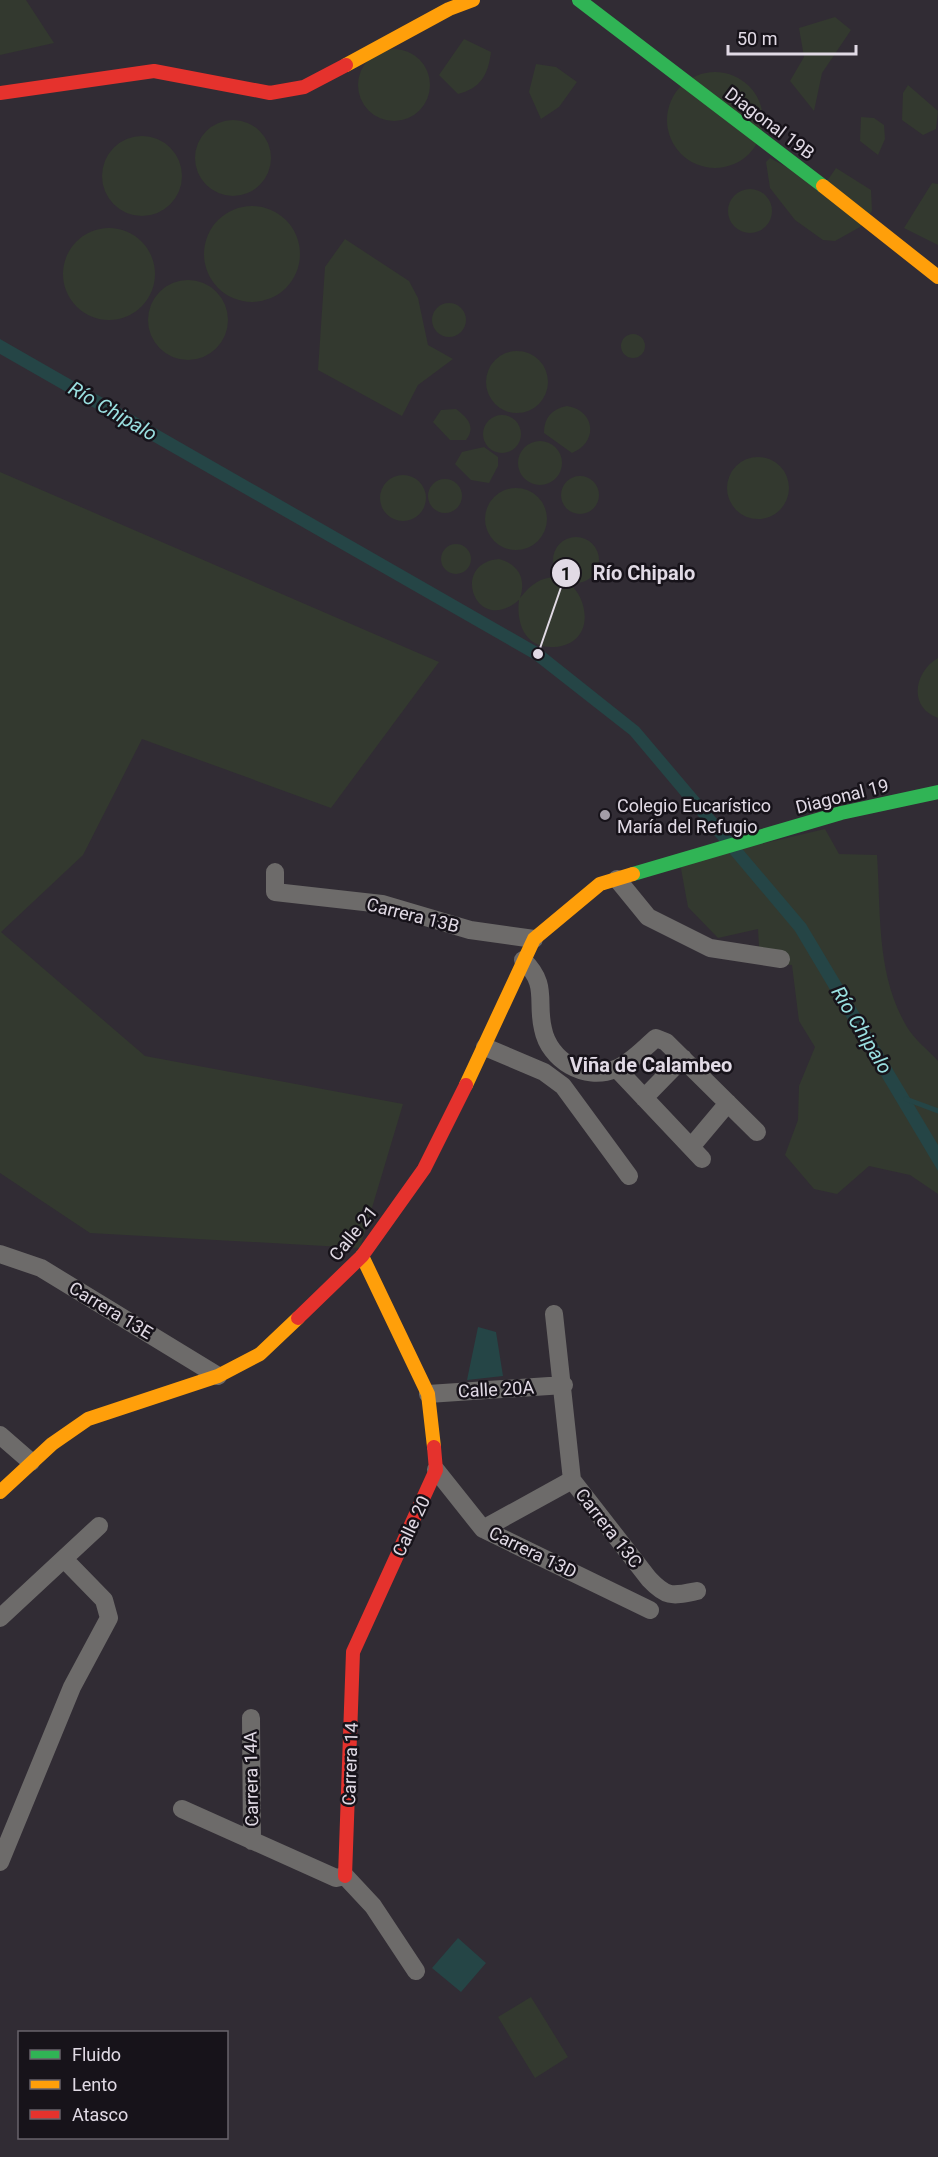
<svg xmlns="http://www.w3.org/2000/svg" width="938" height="2157" font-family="Roboto,sans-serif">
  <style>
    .green { fill: #33392f }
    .water { fill: #254546 }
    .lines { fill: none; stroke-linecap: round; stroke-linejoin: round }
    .stream { stroke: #254546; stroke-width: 5 }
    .street { stroke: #6d6b6a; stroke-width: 18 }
    .fast { stroke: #30b455; stroke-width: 14 }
    .slow { stroke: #ff9f0a; stroke-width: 14 }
    .jam { stroke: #e5322d; stroke-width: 14 }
    .poi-dot { fill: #a39da7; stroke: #17131a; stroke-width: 2 }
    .labels { text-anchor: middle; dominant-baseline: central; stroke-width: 5; stroke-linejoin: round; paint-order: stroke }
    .street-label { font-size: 18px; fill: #e1dae5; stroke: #17131a }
    .poi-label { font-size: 18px; fill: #e1dae5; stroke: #17131a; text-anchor: start }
    .water-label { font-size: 20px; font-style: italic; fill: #9ae0e1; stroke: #17131a }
    .neighbourhood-label { font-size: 20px; font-weight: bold; fill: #e1dae5; stroke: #17131a }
    .leader { fill: none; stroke: #e1dae5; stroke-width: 2 }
    .callout-dot { fill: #e1dae5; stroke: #17131a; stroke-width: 2 }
    .mark-label { font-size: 18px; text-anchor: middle; font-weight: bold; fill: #111 }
    .callout-label { font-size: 20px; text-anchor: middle; font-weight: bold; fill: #e1dae5; stroke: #17131a; stroke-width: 5; stroke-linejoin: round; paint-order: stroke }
  </style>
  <rect width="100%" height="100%" fill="#312c34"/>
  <path class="green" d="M0 0H26L54 43 0 55Z
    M835 17 851 30 822 73 814 111 790 81 804 57 799 28Z
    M464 39 491 52C488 75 481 88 458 94L439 75Z
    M358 85a36 36 0 1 1 72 0a36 36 0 1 1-72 0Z
    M536 64 556 67 577 82 559 107 541 119 529 92Z
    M667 120a48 48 0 1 1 96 0a48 48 0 1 1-96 0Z
    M908 85 938 111 936 129 923 135 902 120 903 93Z
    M861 117 874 118 884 125 885 139 878 155 860 141Z
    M195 158a38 38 0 1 1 76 0a38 38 0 1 1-76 0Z
    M102 176a40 40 0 1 1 80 0a40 40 0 1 1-80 0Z
    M770 158 823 187 836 168 871 190 872 211 860 227 835 241 823 240 795 220 770 188 766 162Z
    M932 183 938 184V245L904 228Z
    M728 211a22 22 0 1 1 44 0a22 22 0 1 1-44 0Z
    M204 254a48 48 0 1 1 96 0a48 48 0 1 1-96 0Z
    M63 274a46 46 0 1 1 92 0a46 46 0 1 1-92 0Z
    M345 239 409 281 418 298 428 345 453 359 418 385 402 416 318 370 325 267Z
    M148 320a40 40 0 1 1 80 0a40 40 0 1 1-80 0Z
    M432 320a17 17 0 1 1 34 0a17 17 0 1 1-34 0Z
    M621 346a12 12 0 1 1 24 0a12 12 0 1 1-24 0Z
    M486 382a31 31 0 1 1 62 0a31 31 0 1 1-62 0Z
    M567 406C595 410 599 442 572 453L544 433C544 417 552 409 567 406Z
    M456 409C468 418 476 427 466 440H450L433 422 441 410Z
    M483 434a19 19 0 1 1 38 0a19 19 0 1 1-38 0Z
    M518 463a22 22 0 1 1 44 0a22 22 0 1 1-44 0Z
    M484 447 498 457V466L489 483 471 480 455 464 462 452Z
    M727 488a31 31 0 1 1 62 0a31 31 0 1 1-62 0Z
    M0 472 439 662 331 808 142 739 83 855 1 932 145 1056 403 1104 360 1248 90 1233 0 1173Z
    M380 498a23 23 0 1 1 46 0a23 23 0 1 1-46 0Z
    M561 495a19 19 0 1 1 38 0a19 19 0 1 1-38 0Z
    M428 496a17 17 0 1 1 34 0a17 17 0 1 1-34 0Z
    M485 519a31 31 0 1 1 62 0a31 31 0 1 1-62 0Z
    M553 560a23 23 0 1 1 46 0a23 23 0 1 1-46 0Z
    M441 559a15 15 0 1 1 30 0a15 15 0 1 1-30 0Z
    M499 559C520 565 526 580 520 598 570 533 618 643 554 647 525 649 516 623 519 600 476 637 449 563 499 559Z
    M938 658V718C907 707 915 671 938 658Z
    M825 829 839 854 877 855C881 913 876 975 907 1027 914 1039 928 1050 938 1061V1194L910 1175 869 1166 837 1194 814 1189 785 1155 798 1120 799 1086 815 1047 799 1021 792 965 760 963 758 929 718 938 688 907 680 863Z
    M531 1997 568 2057 535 2078 498 2017Z"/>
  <path class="water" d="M0 339 541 649 639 727 806 924 938 1145V1171L795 931 630 735 533 659 0 354Z
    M478 1327 496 1332 503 1376 467 1380Z
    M458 1938 486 1963 461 1992 432 1968Z"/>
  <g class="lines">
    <path class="stream" d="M906 1099 938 1111"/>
    <path class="street" d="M275 872V892L382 904 470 930 534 939
      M617 879 648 917 710 948 781 959
      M523 960C549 985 536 1001 543 1029 549 1060 585 1082 615 1069 630 1064 644 1048 656 1038L666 1042 757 1132
      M485 1047 544 1072 563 1086 629 1176
      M617 1069 702 1159
      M644 1098 683 1058
      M691 1147 728 1103
      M0 1254 41 1268 218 1376
      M554 1314 572 1480 649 1579C667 1598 672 1596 697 1591
      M428 1394 564 1385
      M0 1435 31 1462
      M436 1470 483 1529 650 1610
      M483 1529 572 1480
      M0 1618 99 1526
      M251 1718 252 1841
      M182 1809 336 1878 345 1876 373 1906 416 1971
      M0 1862 72 1687 109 1618 104 1600 65 1560"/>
    <path class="fast" d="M579 0 823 186
      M633 874 841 813 938 792"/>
    <path class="slow" d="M346 65 449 9 473 0
      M823 186 938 277
      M466 1085 534 939 600 884 633 874
      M362 1256 428 1394 434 1447
      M0 1492 52 1444 88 1419 218 1376 260 1354 298 1318"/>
    <path class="jam" d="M0 93 154 71 270 93 304 87 346 65
      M298 1318 362 1256 424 1169 466 1085
      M345 1876 353 1652 436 1470 434 1447"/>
  </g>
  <circle class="poi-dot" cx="605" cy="815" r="6"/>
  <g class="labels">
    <g class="street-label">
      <text transform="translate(770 123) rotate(37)">Diagonal 19B</text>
      <text transform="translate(842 796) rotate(-14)">Diagonal 19</text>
      <text transform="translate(413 915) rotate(14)">Carrera 13B</text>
      <text transform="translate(353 1233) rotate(-51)">Calle 21</text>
      <text transform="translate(111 1310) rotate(31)">Carrera 13E</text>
      <text transform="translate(496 1389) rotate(-3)">Calle 20A</text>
      <text transform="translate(411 1526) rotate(-65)">Calle 20</text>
      <text transform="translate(609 1528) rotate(52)">Carrera 13C</text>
      <text transform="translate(533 1552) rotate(26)">Carrera 13D</text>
      <text transform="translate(350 1764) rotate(-88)">Carrera 14</text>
      <text transform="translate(251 1779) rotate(-91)">Carrera 14A</text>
    </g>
    <g class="poi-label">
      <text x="617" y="805">Colegio Eucarístico<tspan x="617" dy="21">María del Refugio</tspan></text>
    </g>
    <g class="water-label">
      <text transform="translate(113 411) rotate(30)">Río Chipalo</text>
      <text transform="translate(862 1030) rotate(59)">Río Chipalo</text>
    </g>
    <g class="neighbourhood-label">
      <text x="651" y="1065">Viña de Calambeo</text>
    </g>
  </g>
  <path class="leader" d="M538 654L566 573"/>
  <g class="callout-dot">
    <circle cx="538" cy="654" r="6"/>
    <circle cx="566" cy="573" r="15"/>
  </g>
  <g class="mark-label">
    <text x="566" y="580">1</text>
  </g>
  <g class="callout-label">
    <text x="644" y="580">Río Chipalo</text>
  </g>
  <rect x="18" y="2031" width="210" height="108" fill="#17131a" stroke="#68636b" stroke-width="1.5"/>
  <rect x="30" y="2050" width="30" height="9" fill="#30b455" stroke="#68636b" stroke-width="1.5"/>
  <text x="72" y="2061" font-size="18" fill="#e1dae5">Fluido</text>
  <rect x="30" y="2080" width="30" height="9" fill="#ff9f0a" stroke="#68636b" stroke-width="1.5"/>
  <text x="72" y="2091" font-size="18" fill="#e1dae5">Lento</text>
  <rect x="30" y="2110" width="30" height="9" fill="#e5322d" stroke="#68636b" stroke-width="1.5"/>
  <text x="72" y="2121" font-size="18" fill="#e1dae5">Atasco</text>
  <path d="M728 45v9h128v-9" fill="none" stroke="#e1dae5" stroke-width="3"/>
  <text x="737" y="45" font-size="18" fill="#e1dae5" stroke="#17131a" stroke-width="4.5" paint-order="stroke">50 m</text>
</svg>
